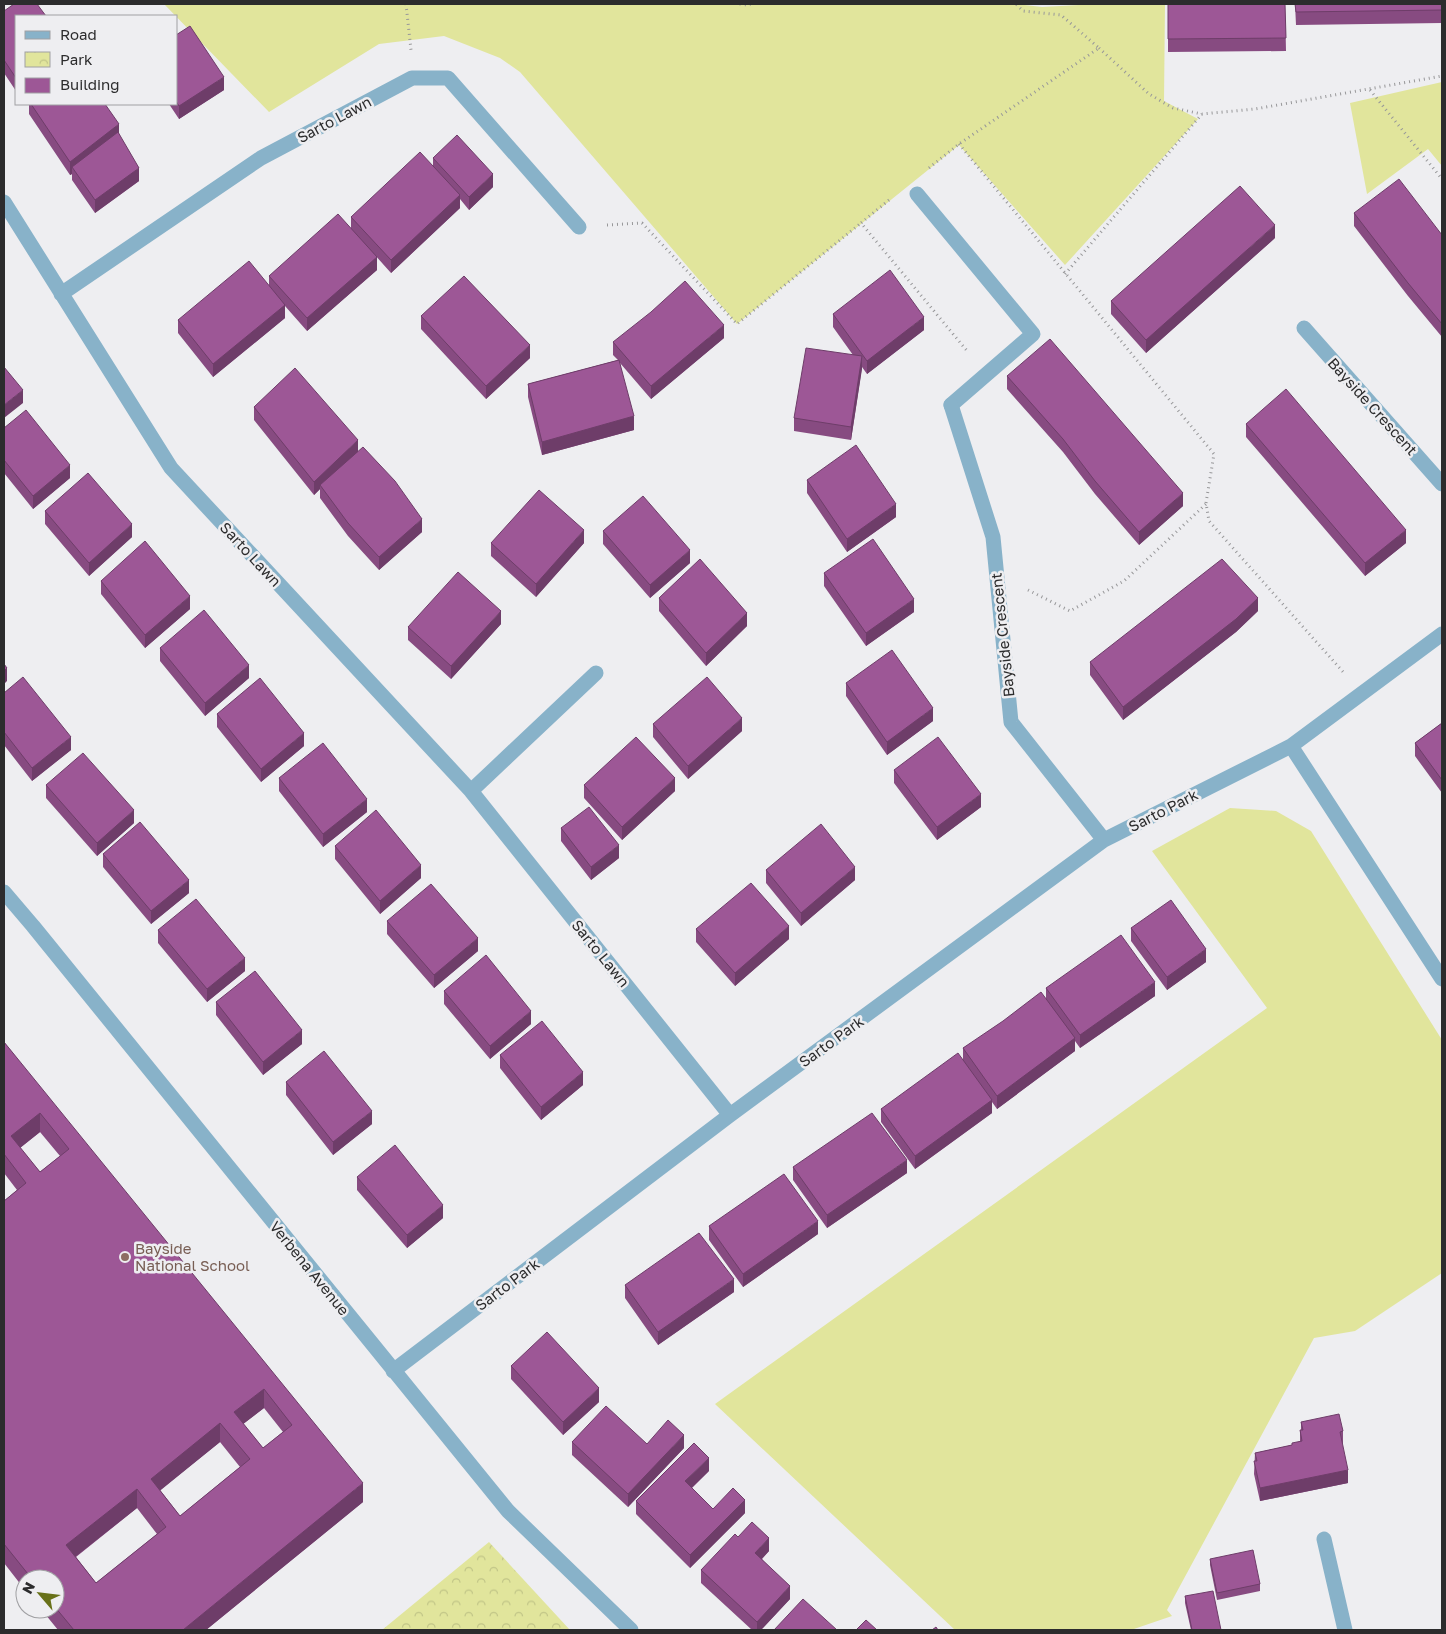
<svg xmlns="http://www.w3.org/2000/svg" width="1446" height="1634" font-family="'Golos Text',sans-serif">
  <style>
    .green { fill: #e1e59c }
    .park { fill: url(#park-crowns) }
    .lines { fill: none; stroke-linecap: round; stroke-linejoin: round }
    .path { stroke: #979799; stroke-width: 3; stroke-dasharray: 1 4; stroke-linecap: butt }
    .lane { stroke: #88b2c9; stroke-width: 15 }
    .street { stroke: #88b2c9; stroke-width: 15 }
    .wall { fill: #874b81; fill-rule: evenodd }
    .shaded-wall { fill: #6e3d69 }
    .building { fill: #9d5796; stroke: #6e3d69; fill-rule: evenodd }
    .education-dot { fill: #8d6e63; stroke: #eeeef1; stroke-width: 2 }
    .labels { text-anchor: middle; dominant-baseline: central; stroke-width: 5; stroke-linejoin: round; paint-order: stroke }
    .street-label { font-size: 15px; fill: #2c2c2d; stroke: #eeeef1 }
    .education-label { font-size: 15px; fill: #785e54; stroke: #eeeef1; text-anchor: start }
  </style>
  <defs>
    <pattern id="park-crowns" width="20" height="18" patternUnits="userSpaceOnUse" patternTransform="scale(1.25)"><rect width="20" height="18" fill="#e1e59c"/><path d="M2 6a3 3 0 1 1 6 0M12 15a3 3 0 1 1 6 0" fill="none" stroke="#c1c587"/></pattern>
  </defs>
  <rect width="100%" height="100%" fill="#eeeef1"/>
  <path class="green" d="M164 4H740L742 5 1015 4 1042 7 1097 4H1165L1164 101 1198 119 1065 265 959 145 737 324 520 72 500 58 444 36 379 44 269 112Z
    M1442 82V166L1428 149 1367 194 1350 103Z
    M1230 808 1276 811 1311 831 1442 1040V1273L1355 1331 1314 1338 1167 1610 1172 1616 1131 1630H955L715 1404 1267 1008 1152 851Z"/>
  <path class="park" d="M489 1542 570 1630H382Z"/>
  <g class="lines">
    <path class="path" d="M406 4 411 50
      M740 4 742 5 753 4
      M1099 48 1149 94 1173 108 1202 114 1255 109 1442 76
      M1370 90 1442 179
      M959 144 1214 454 1206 503 1209 521 1344 673
      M929 168 959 144 1099 48 1061 15 1023 11 1016 4
      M889 200 861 223 968 352
      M607 225 642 223 737 324 861 223
      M1065 274 1202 114
      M1028 590 1070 611 1124 581 1206 504"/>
    <path class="lane" d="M917 194 1033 334 951 405"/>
    <path class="street" d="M4 202 171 468 471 791 730 1115
      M61 294 261 158 412 78H448L579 227
      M1304 328 1442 484
      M951 405 993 537 1011 722 1104 840
      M1291 746 1442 979
      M471 791 596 673
      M4 892 33 926 508 1511 631 1630
      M393 1371 730 1115 1104 840 1291 746 1442 634
      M1324 1539 1345 1630"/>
  </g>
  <path class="wall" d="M1168 4H1285L1286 51 1168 52Z
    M1295 4H1442V23L1296 25Z
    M4 11 16 16V91L4 73Z
    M176 35 224 90 179 119 169 104H176Z
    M29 104H105L119 134 139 181 95 213 72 180V174L70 175 29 114Z
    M433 158 493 187 469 210 460 199V208L391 273 374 254 377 270 307 331 285 306V318L213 377 178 333V320L269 286V276L351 229V217L433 166Z
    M1354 213 1442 235V337L1408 296 1354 226Z
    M1275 238 1146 353 1111 314V301Z
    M833 314 924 330 867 374 862 367 851 440 794 431V418L853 355 833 327Z
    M421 316 530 358 486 399 421 329Z
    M724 338 651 399 620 363 634 430 542 455 528 397V384L618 360 613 355V342Z
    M1007 376 1183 506 1139 545 1095 494 1063 452 1007 389Z
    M254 407 358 452 422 532 379 570 348 536 320 498V489L314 495 254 420Z
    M1246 424 1406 543 1365 576 1246 437Z
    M4 428 70 478 33 509 4 473Z
    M807 480 896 517 847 552 807 493Z
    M45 511 132 537 89 576 45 524Z
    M603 531 690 563 650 598 603 544Z
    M491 543H584L536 597 491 556Z
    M824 573 914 612 866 646 824 586Z
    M101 581 190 609 145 648 101 594Z
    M659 598 747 626 706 666 659 611Z
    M1258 611 1236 632 1123 720 1090 675V662Z
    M501 624 451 679 408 640V627Z
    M160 648 249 678 205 716 160 661Z
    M846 683 933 721 887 755 846 696Z
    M4 693 71 750 32 781 4 745Z
    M217 714 304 746 261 782 217 727Z
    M1442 723V793L1415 756V743Z
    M653 724 742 731 688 779 653 737Z
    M894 770 981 807 937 840 894 783Z
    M279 778 367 812 323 847 279 791Z
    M46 785 134 823 97 856 46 798Z
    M584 785 675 791 622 840 584 798Z
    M561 828 619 858 591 880 561 841Z
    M335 846 421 878 380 914 335 859Z
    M103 854 189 893 151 924 103 867Z
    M766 870 855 880 801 926 766 883Z
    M387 921 478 951 434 988 387 934Z
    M1131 928 1206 962 1167 990 1131 941Z
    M696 929 789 939 735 986 696 942Z
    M158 930 245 971 207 1002 158 943Z
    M1046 988 1155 996 1080 1048 1075 1041V1051L997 1109 992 1102V1113L915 1169 881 1122V1109L963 1059V1048L1046 1000Z
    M444 991 531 1024 490 1059 444 1004Z
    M216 1002 302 1044 263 1075 216 1015Z
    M4 1042 363 1502 206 1630H58L41 1609H55V1579H25V1590L4 1563V1201L17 1190 4 1173ZM40 1132 60 1156 40 1172 20 1148ZM264 1408 283 1432 263 1448 243 1424ZM220 1442 240 1467 180 1516 160 1490ZM137 1508 157 1534 96 1583 76 1557Z
    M500 1055 583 1085 541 1120 500 1068Z
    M286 1082 372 1124 333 1155 286 1095Z
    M793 1167 907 1173 827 1228 793 1180Z
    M357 1177 443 1218 407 1248 357 1190Z
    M709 1226 818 1234 743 1287 709 1240Z
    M625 1285 734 1292 658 1345 625 1298Z
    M511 1366 599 1402 563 1435 511 1379Z
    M1301 1422 1343 1431V1444H1342L1348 1483 1260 1501 1254 1474 1255 1453 1292 1445 1300 1441V1430H1301Z
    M572 1442 647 1444 684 1448 628 1507 572 1455Z
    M709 1471 692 1488 713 1509 745 1513 690 1568 636 1514V1501Z
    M738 1537 769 1551 762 1559 790 1599 761 1630H752L701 1583V1570Z
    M1210 1559 1260 1584V1591L1217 1600 1210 1565Z
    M1185 1596 1221 1630H1191L1185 1603Z"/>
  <path class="shaded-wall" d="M224 77V90L179 119V106Z
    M119 124V137L72 167V174L70 175V162Z
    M139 168V181L95 213V200Z
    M493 174V187L469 210V197Z
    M460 195V208L391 273V260Z
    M1275 225V238L1146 353V340Z
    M377 257V270L307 331V318Z
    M285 305V318L213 377V364Z
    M924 317V330L867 374V361Z
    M724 325V338L651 399V386Z
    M530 345V358L486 399V386Z
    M862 356V369L851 440V427Z
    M23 390V403L4 418V405Z
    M634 416V430L542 455V442Z
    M358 440V453L320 485V489L314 495V482Z
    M70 465V478L33 509V496Z
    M1183 493V506L1139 545V532Z
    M896 504V517L847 552V539Z
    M422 519V532L379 570V557Z
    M132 524V537L89 576V563Z
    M584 530V543L536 597V584Z
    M1406 530V543L1365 576V563Z
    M690 550V563L650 598V585Z
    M190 596V609L145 648V635Z
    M1258 598V611L1236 632 1123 720V707Z
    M914 599V612L866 646V633Z
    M501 611V624L451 679V666Z
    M747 613V626L706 666V653Z
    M249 665V678L205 716V703Z
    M7 668V681L4 684V671Z
    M933 708V721L887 755V742Z
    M742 718V731L688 779V766Z
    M304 733V746L261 782V769Z
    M71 737V750L32 781V768Z
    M675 778V791L622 840V827Z
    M981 794V807L937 840V827Z
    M367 799V812L323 847V834Z
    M134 810V823L97 856V843Z
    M619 845V858L591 880V867Z
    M421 865V878L380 914V901Z
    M855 867V880L801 926V913Z
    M189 880V893L151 924V911Z
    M789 926V939L735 986V973Z
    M478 938V951L434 988V975Z
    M1206 949V962L1167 990V977Z
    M245 958V971L207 1002V989Z
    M1155 982V996L1080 1048V1035Z
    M531 1011V1024L490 1059V1046Z
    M302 1030V1044L263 1075V1062Z
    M1075 1038V1051L997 1109V1096Z
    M583 1072V1085L541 1120V1107Z
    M992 1100V1113L915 1169V1156Z
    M372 1111V1124L333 1155V1142Z
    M40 1113V1132L11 1155V1136Z
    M907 1160V1173L827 1228V1215Z
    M443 1205V1218L407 1248V1235Z
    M818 1221V1234L743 1287V1274Z
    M734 1279V1292L658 1345V1332Z
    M599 1388V1402L563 1435V1422Z
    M264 1389V1408L234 1431V1412Z
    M220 1423V1442L151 1498V1479Z
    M684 1435V1448L628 1507V1494Z
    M709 1458V1471L685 1494V1481Z
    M1348 1470V1483L1260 1501V1488Z
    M363 1483V1502L206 1630H183Z
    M137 1489V1508L66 1564V1545Z
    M745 1500V1513L690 1568V1555Z
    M769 1538V1551L755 1566V1553Z
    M790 1586V1599L761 1630H757V1622Z"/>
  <path class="building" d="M14 4H37L46 16H16V78L4 60V11Z
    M1168 4H1285L1286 38 1168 39Z
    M1295 4H1442V10L1296 12Z
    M190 26 224 77 179 106 176 101V35Z
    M31 104H105L119 124 70 162Z
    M118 132 139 168 95 200 72 167Z
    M457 135 493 174 469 197 433 158Z
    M420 152 460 195 391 260 351 217Z
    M1399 179 1442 235V324L1408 283 1354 213Z
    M1240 186 1275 225 1146 340 1111 301Z
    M338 214 377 257 307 318 269 276Z
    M249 261 285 305 213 364 178 320Z
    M890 270 924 317 867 361 833 314Z
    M464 276 530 345 486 386 421 316Z
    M685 281 724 325 651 386 613 342 651 312Z
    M1050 339 1183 493 1139 532 1095 481 1063 439 1007 376Z
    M806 348 862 356 851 427 794 418Z
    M619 360 634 416 542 442 528 384Z
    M4 367 23 390 4 405Z
    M295 368 358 440 314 482 254 407Z
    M1286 389 1406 530 1365 563 1246 424Z
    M26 410 70 465 33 496 4 460V428Z
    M856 445 896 504 847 539 807 480Z
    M363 447 395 481 422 519 379 557 348 523 320 485Z
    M88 473 132 524 89 563 45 511Z
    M539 490 584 530 536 584 491 543Z
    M643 496 690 550 650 585 603 531Z
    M873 539 914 599 866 633 824 573Z
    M145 541 190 596 145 635 101 581Z
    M700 559 747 613 706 653 659 598Z
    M1222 559 1258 598 1236 619 1123 707 1090 662Z
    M458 572 501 611 451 666 408 627Z
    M204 610 249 665 205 703 160 648Z
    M892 650 933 708 887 742 846 683Z
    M4 664 7 668 4 671Z
    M23 677 71 737 32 768 4 732V693Z
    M707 677 742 718 688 766 653 724Z
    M260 678 304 733 261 769 217 714Z
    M1442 723V780L1415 743Z
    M636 737 675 778 622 827 584 785Z
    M938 737 981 794 937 827 894 770Z
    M323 743 367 799 323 834 279 778Z
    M83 753 134 810 97 843 46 785Z
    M589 807 619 845 591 867 561 828Z
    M376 810 421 865 380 901 335 846Z
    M140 822 189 880 151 911 103 854Z
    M821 824 855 867 801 913 766 870Z
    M751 883 789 926 735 973 696 929Z
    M431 884 478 938 434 975 387 921Z
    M196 899 245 958 207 989 158 930Z
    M1171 900 1206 949 1167 977 1131 928Z
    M1121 935 1155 982 1080 1035 1046 988Z
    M486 955 531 1011 490 1046 444 991Z
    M255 971 302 1030 263 1062 216 1002Z
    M1041 992 1075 1038 997 1096 963 1048 1003 1021Z
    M542 1021 583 1072 541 1107 500 1055Z
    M4 1042 363 1483 183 1630H74L55 1607V1579H32L4 1544V1201L26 1183 4 1154ZM40 1113 69 1149 40 1172 11 1136ZM264 1389 292 1425 263 1448 234 1412ZM220 1423 250 1459 180 1516 151 1479ZM137 1489 166 1527 96 1583 66 1545Z
    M324 1051 372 1111 333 1142 286 1082Z
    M958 1053 992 1100 915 1156 881 1109Z
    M872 1113 907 1160 827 1215 793 1167Z
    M395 1145 443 1205 407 1235 357 1177Z
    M784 1174 818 1221 743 1274 709 1226Z
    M699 1233 734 1279 658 1332 625 1285Z
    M547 1332 599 1388 563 1422 511 1366Z
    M606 1406 647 1444 668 1420 684 1435 628 1494 572 1442Z
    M1339 1414 1343 1431 1340 1432 1348 1470 1260 1488 1254 1461H1257L1255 1453 1292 1445V1443L1302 1441 1300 1430H1303L1301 1422Z
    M694 1443 709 1458 685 1481 713 1509 733 1488 745 1500 690 1555 636 1501Z
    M752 1522 769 1538 755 1553 790 1586 757 1622 701 1570 735 1534 738 1537Z
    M1253 1550 1260 1584 1217 1593 1210 1559Z
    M1213 1591 1221 1630H1192L1185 1596Z
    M803 1599 837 1630H774Z
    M866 1620 877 1630H856Z
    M936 1627 938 1630H932Z"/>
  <circle class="education-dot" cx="125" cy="1257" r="5"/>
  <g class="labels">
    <g class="street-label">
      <text transform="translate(334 119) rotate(-28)">Sarto Lawn</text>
      <text transform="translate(1373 406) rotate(48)">Bayside Crescent</text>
      <text transform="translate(251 554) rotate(47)">Sarto Lawn</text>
      <text transform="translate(1002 635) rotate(-96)">Bayside Crescent</text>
      <text transform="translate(1163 810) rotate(-27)">Sarto Park</text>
      <text transform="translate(601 953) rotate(51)">Sarto Lawn</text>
      <text transform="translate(831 1041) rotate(-36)">Sarto Park</text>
      <text transform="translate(310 1268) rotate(51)">Verbena Avenue</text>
      <text transform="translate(507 1284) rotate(-37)">Sarto Park</text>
    </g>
    <g class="education-label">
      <text x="135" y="1248">Bayside<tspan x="135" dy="17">National School</tspan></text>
    </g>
  </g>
  <rect width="1446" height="1634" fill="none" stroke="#2c2c2d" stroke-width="10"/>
  <rect x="15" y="15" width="162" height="90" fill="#eeeef1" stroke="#a0a0a3"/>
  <rect x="25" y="31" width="25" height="8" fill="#88b2c9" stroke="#a0a0a3"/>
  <text x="60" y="40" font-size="15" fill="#2c2c2d">Road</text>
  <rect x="25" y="52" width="25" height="15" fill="url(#park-crowns)" stroke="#a0a0a3"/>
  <text x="60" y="65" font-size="15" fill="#2c2c2d">Park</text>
  <rect x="25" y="78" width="25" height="15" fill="#9d5796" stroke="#a0a0a3"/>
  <text x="60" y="90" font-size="15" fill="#2c2c2d">Building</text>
  <g transform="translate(40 1594) rotate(298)"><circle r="24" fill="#eeeef1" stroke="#a0a0a3"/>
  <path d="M0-4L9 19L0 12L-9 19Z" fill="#687119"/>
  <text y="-8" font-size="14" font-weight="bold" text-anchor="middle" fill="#2c2c2d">N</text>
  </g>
</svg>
